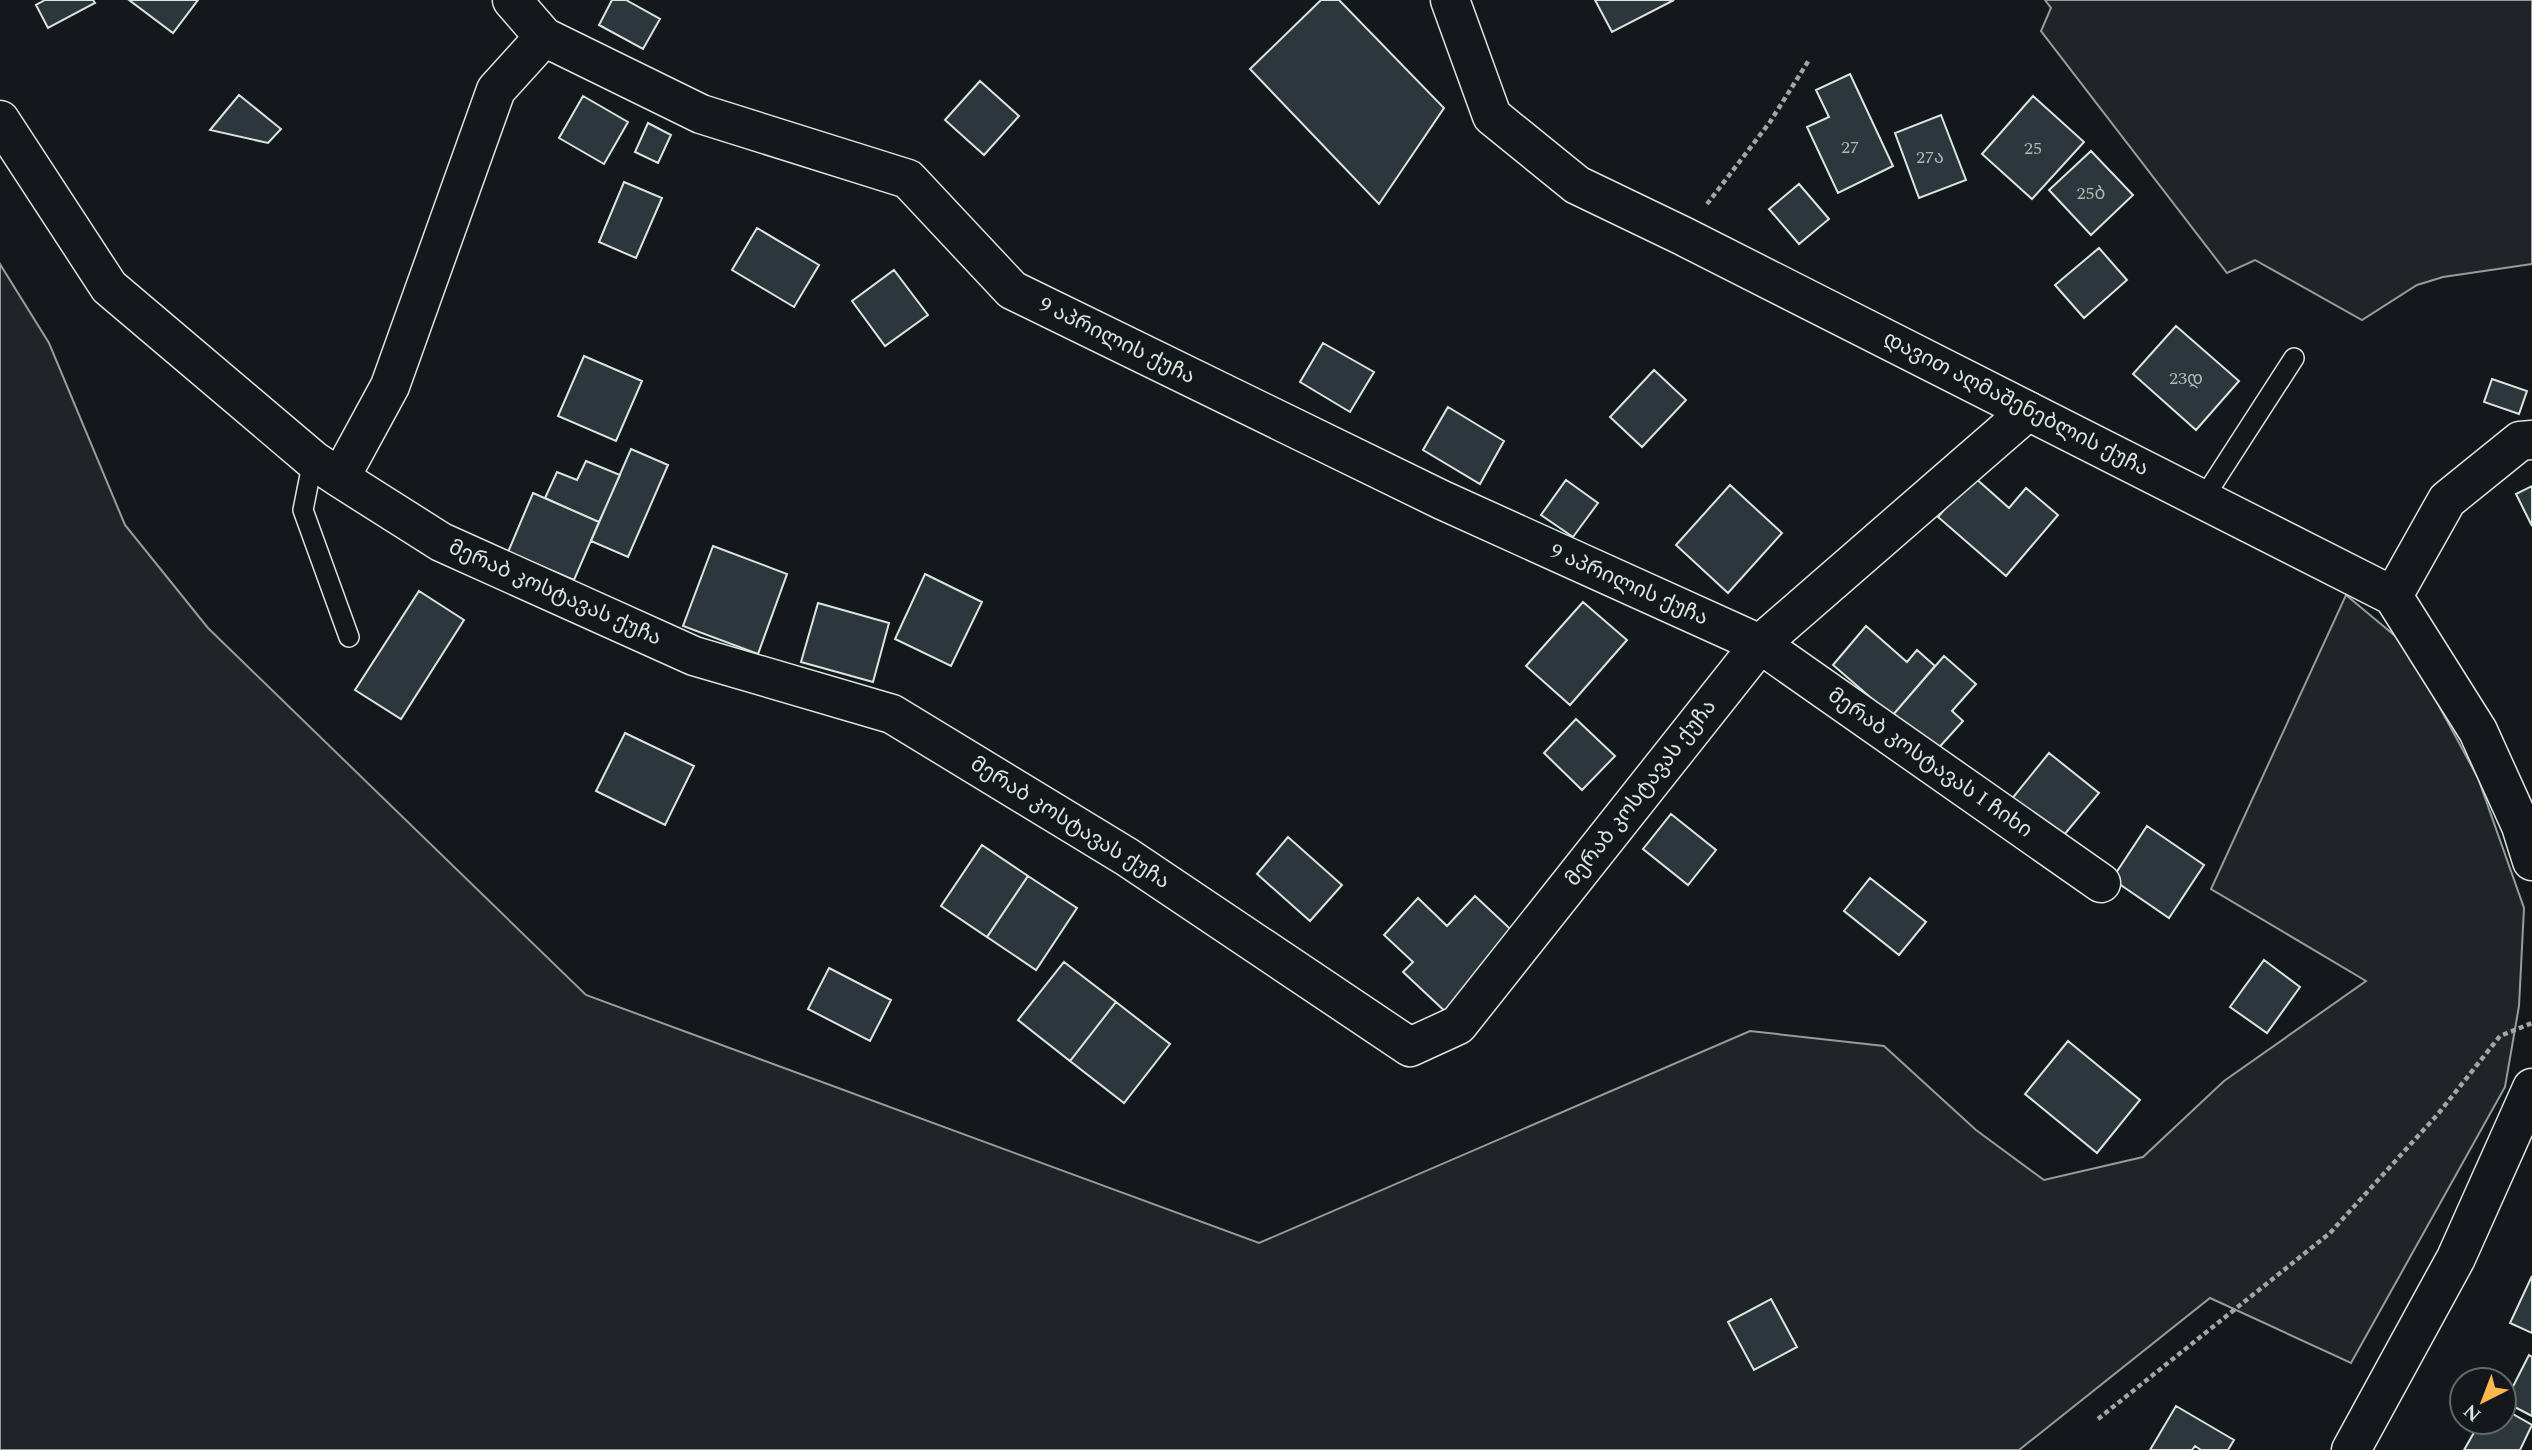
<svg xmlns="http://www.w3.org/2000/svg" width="2532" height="1450" font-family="Spectral,'Noto Sans Georgian',serif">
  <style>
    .green { fill: #202428; stroke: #939e99; stroke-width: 2 }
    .building { fill: #2c363c; stroke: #d8e6dc; stroke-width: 2 }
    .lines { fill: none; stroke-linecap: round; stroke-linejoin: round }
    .lane-casing { stroke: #d8e6dc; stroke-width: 22 }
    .street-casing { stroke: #d8e6dc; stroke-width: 41 }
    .secondary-casing { stroke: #d8e6dc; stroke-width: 41 }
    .path { stroke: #9da8a2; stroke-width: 4.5; stroke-dasharray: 5 3.5; stroke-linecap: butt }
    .lane { stroke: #14181c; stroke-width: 19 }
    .street { stroke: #14181c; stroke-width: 38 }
    .secondary { stroke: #14181c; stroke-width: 38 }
    .labels { text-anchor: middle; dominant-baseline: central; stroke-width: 5; stroke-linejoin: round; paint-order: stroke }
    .number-label { font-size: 18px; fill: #adbab4 }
    .street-label { font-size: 21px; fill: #d8e6dc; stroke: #14181c }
  </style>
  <rect width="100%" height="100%" fill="#14181c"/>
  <path class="green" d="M2045 0H2532V264L2443 277 2417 285 2362 320 2255 260 2227 273 2041 31 2051 8Z
    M0 264 49 343 125 525 208 628 586 995 1259 1243 1750 1031 1884 1046 1976 1130 2044 1180 2143 1157 2224 1081 2366 981 2211 889 2346 595 2406 645 2478 778 2524 908 2519 1006 2505 1087 2351 1363 2210 1298 2019 1450H0Z"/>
  <path class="building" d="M45 0H93L95 3 48 28 36 5Z
    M129 0H198L173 33Z
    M612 0H626L660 19 643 49 599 25Z
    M1321 0H1339L1444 108 1379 204 1250 69Z
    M1595 0H1674L1612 32Z
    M1850 74 1893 166 1838 193 1807 127 1829 117 1816 90Z
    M980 81 1019 116 984 155 945 120Z
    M239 95 281 129 268 143 210 130Z
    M583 96 628 122 604 164 559 138Z
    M2033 96 2084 142 2032 199 1982 154Z
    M1941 115 1966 180 1919 198 1895 133Z
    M648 123 671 135 658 163 635 152Z
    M2091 151 2133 195 2091 235 2049 190Z
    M624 182 662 198 636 258 599 242Z
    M1799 184 1829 219 1799 244 1769 209Z
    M757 228 819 265 794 307 732 270Z
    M2099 248 2127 280 2084 318 2055 285Z
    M894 270 928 315 885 346 852 301Z
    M2176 326 2239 381 2196 430 2133 374Z
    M1323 343 1374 372 1350 412 1300 382Z
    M584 356 642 381 616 441 558 416Z
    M1654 370 1686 400 1642 447 1610 417Z
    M2492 379 2527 391 2519 414 2484 402Z
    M1448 407 1504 441 1480 484 1423 450Z
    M631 449 668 465 628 557 591 541Z
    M586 461 620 475 599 522 545 498 557 472 577 480Z
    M1973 476 2009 508 2026 488 2058 515 2006 576 1938 517Z
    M1566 480 1598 503 1573 537 1541 515Z
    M1730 485 1782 533 1728 593 1676 545Z
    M2532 486V526L2516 494Z
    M533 493 599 522 574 580 508 552Z
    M713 546 787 574 758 654 683 626Z
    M925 574 982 602 951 666 895 639Z
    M419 591 464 620 401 719 355 690Z
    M1583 602 1627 640 1570 705 1526 666Z
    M818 603 889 623 873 682 801 662Z
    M1866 626 1907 662 1917 650 1935 666 1892 716 1833 665Z
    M1944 656 1976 684 1952 711 1963 721 1934 753 1892 716Z
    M1576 719 1615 756 1582 790 1544 753Z
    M625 733 694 766 665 825 596 791Z
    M2049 753 2099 793 2059 841 2010 801Z
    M1671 814 1716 850 1688 885 1643 849Z
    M2147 826 2204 865 2169 918 2112 879Z
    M1288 837 1342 885 1310 921 1257 874Z
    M982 845 1028 876 987 937 941 906Z
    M1028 876 1077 908 1036 970 987 937Z
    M1870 878 1926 922 1899 955 1844 911Z
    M1475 896 1521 939 1449 1015 1403 972 1413 962 1384 935 1418 898 1447 926Z
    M2264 960 2300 987 2267 1033 2230 1007Z
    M1064 962 1116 1002 1070 1061 1018 1020Z
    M829 968 891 1000 870 1041 808 1009Z
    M1116 1002 1170 1044 1124 1103 1070 1061Z
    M2068 1041 2140 1100 2097 1153 2025 1094Z
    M2532 1276V1333L2510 1323Z
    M1771 1299 1797 1347 1754 1370 1728 1322Z
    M2529 1355 2532 1357V1416L2505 1402Z
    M2176 1406 2234 1440 2228 1450H2201L2195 1446 2192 1450H2150Z
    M2504 1409 2532 1425 2520 1450H2464L2480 1422H2504Z"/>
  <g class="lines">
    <g class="lane-casing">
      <path id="lane" d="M313 460 303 510 349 637
        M2203 499 2294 358"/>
    </g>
    <g class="street-casing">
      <path id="street" d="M512 0 544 37 701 114 908 179 1012 290 1442 500 1760 644 2101 883
        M544 37 496 90 390 386 340 478 441 542 694 656 892 714 1127 857 1410 1047 1458 1025 1760 644 2028 411
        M0 120 109 287 313 460 340 478
        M2393 596 2447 500 2520 441 2532 440"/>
    </g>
    <g class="secondary-casing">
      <path id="secondary" d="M1450 0 1492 116 1577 185 1683 236 2393 596 2478 731 2521 826 2532 861
        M2351 1450 2456 1258 2532 1088"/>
    </g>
    <path class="path" d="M1707 204 1770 122 1809 60
      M2098 1419 2330 1233 2438 1114 2500 1036 2532 1023"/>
    <use href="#lane" class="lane"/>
    <use href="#street" class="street"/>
    <use href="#secondary" class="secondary"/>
  </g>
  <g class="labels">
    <g class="number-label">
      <text x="1850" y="147">27</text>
      <text x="2033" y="148">25</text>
      <text x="1930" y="157">27ა</text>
      <text x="2091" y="193">25ბ</text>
      <text x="2186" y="378">23დ</text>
    </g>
    <g class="street-label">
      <text transform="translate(1117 341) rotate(26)">9 აპრილის ქუჩა</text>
      <text transform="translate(2016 404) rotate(27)">დავით აღმაშენებლის ქუჩა</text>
      <text transform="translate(1629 585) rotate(24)">9 აპრილის ქუჩა</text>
      <text transform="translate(555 593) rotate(24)">მერაბ კოსტავას ქუჩა</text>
      <text transform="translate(1930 763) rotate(35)">მერაბ კოსტავას I ჩიხი</text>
      <text transform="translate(1641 793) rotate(-52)">მერაბ კოსტავას ქუჩა</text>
      <text transform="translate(1070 823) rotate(32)">მერაბ კოსტავას ქუჩა</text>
    </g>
  </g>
  <g transform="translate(2483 1401) rotate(222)"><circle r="33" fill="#14181c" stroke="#626a69" stroke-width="2"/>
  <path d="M0-5L12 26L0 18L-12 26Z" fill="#ffb74d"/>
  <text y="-10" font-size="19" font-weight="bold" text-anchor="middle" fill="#d8e6dc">N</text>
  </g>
</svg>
